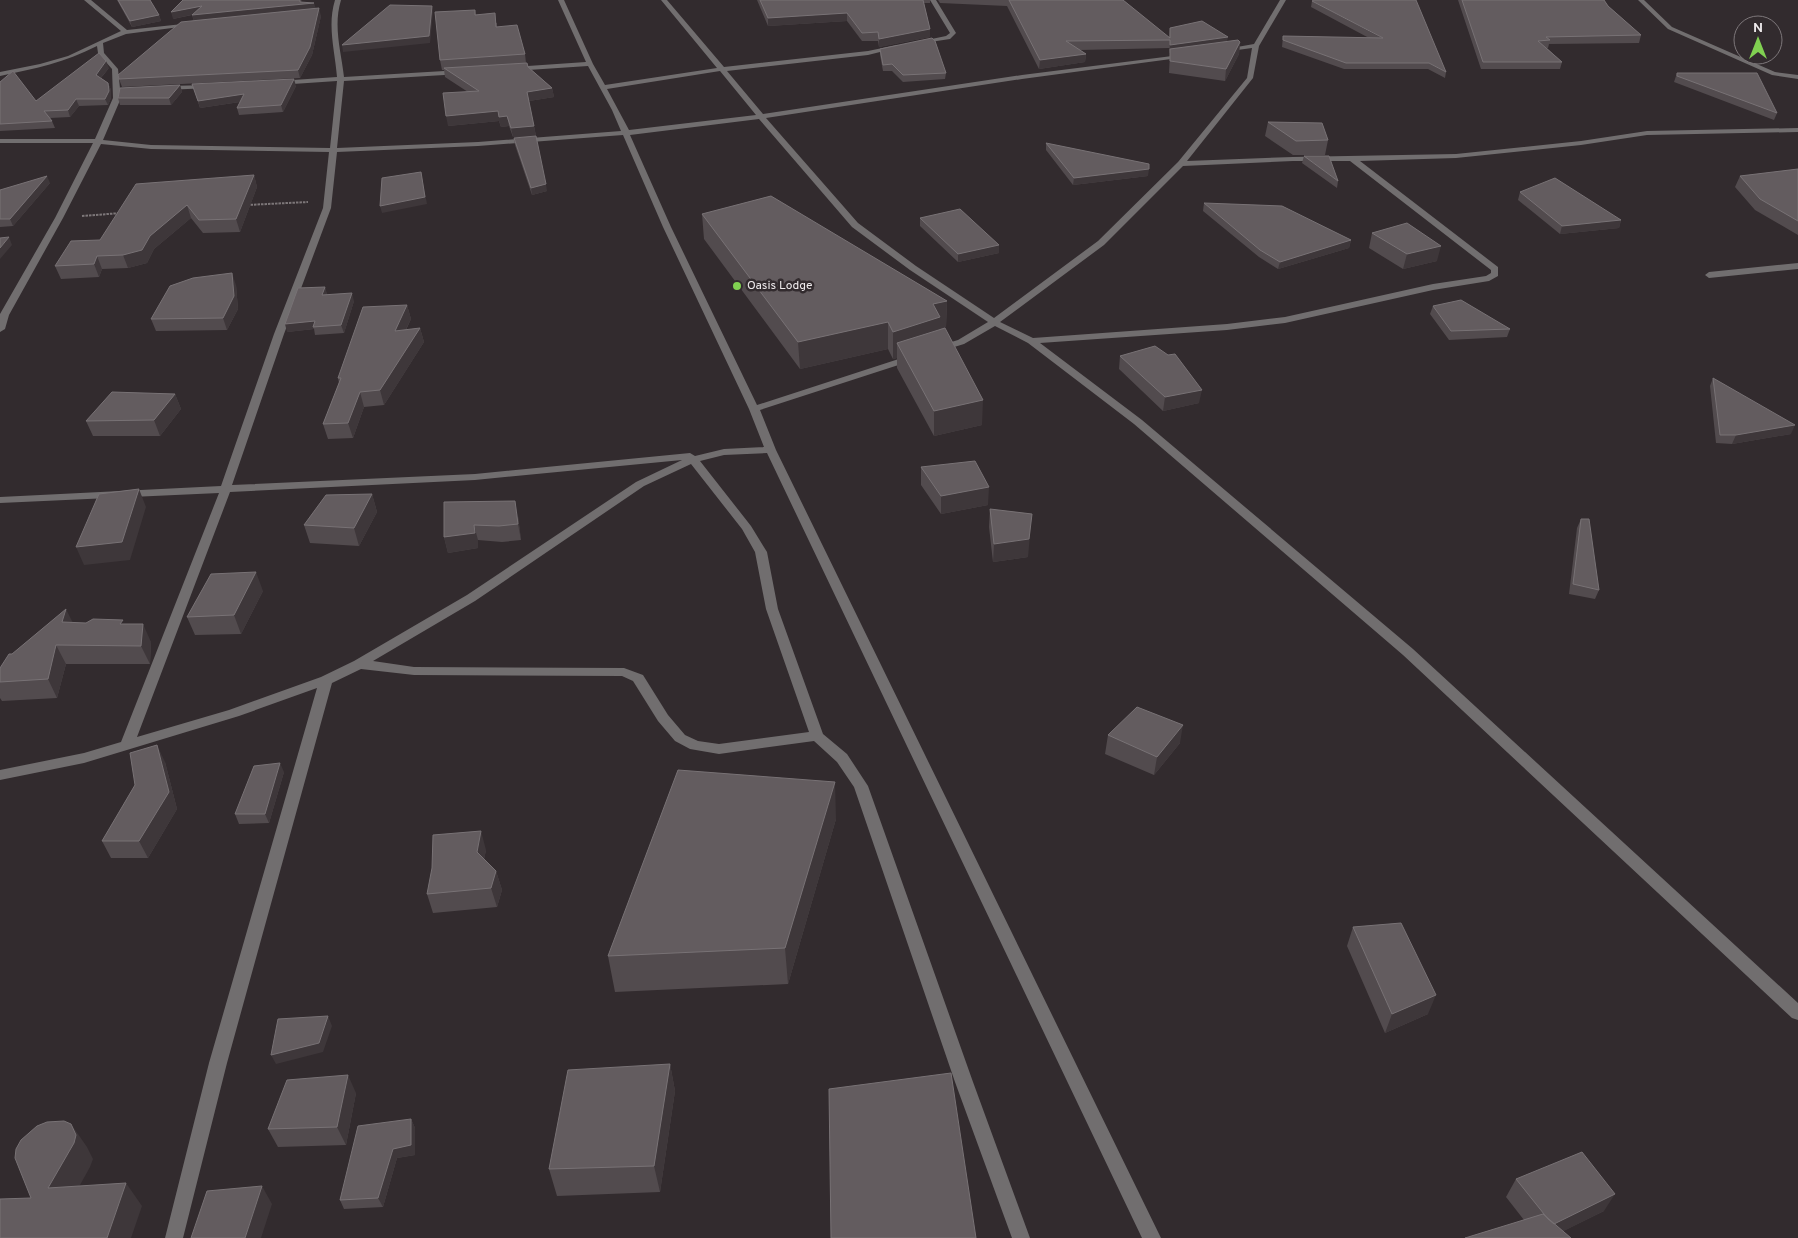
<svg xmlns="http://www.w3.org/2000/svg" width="1798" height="1238" font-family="Overpass,sans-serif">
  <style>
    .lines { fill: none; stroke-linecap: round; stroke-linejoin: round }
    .path { stroke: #7d7779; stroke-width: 2; stroke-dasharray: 2.5 1; stroke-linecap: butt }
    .minor { fill: #716e6f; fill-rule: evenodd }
    .wall { fill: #524b4e }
    .shaded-wall { fill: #3e373a }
    .building { fill: #635c5f; stroke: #787275 }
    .poi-dot { fill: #80d051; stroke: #322b2e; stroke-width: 2 }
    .labels { text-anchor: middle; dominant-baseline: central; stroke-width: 5; stroke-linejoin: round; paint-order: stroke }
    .far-poi-label { font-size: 12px; fill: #eeeaec; stroke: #322b2e; text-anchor: start }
  </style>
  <rect width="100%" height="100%" fill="#322b2e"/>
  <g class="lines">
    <path class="path" d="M247 205 308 202
      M82 216 121 213"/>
    <path class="minor" d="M84 0H91L127 30 192 23 195 25 126 34 103 43 104 53 118 69 121 98 103 140 151 145 330 148 337 81 278 85 275 83 278 81 337 77C335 51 327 26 335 0H341C333 26 341 51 344 77L461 70 464 72 461 74 344 81 337 148 478 142 621 131 612 110 588 66 513 71 510 69 513 67 586 62 558 0H564L593 64 605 85 717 68 661 0H667L724 67 868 51 897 45 900 47 868 55 727 71 763 114 1022 75 1188 54 1189 55 1186 57 1022 79 766 118 858 223 916 266 994 318 1098 241 1178 162 1247 78 1252 48 1223 52 1220 50 1254 44 1280 0H1286L1259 46 1253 78 1187 161 1293 157 1456 154 1581 141 1647 131 1798 128V132L1647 135 1581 145 1456 158 1360 161 1498 267V276L1489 281 1433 290 1285 323 1227 330 1040 343 1142 420 1413 649 1798 1003V1020L1792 1018 1403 655 1134 424 1028 343 995 326 964 344 938 352 935 351V347L958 340 988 322 910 270 852 227 759 119 630 135 671 227 757 405 911 355 914 354 919 357 917 359 760 410 776 450 1161 1238H1142L767 453 724 455 700 461 751 526 767 552 778 609 823 734 847 754 868 786 973 1082 1030 1238H1012L955 1082 854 787 837 762 814 741 719 754 690 749 675 741 658 721 633 681 622 676 414 675 361 669 332 683 227 1063 183 1238H165L209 1063 317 688 239 716 84 763 0 780V770L84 753 121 742 219 493 0 503V497L221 486 274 334 323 208 329 152 151 149 101 144 63 218 9 315 5 329 0 332V314L55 218 93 143H0V139H95L113 98 112 69 98 53 97 46C66 62 34 69 0 76V72L40 64 68 56 121 31ZM720 71 756 115 629 130 607 89ZM623 135 663 227 749 409 764 447 724 449 695 456 690 453 475 474 232 485 284 334 331 208 337 152 478 146ZM1293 161H1350L1491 270V273L1486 276 1433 284 1285 317 1227 324 1033 338 1000 322 1104 245 1183 166ZM682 460 636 482 467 595 354 661 321 677 229 710 137 737 230 492 475 480ZM691 464 742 529 755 552 766 609 809 732 719 744 698 741 685 735 668 715 643 675 624 668 414 667 373 661 475 601 644 486Z
      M930 0H936L956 33 950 39 917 44V42L946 36 950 33Z
      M1638 0H1644L1672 27 1775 72 1798 75V79L1772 75 1668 29Z
      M211 85V87L209 88 166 90 163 88 166 86Z
      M1798 263V269L1709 278 1705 275 1709 272Z"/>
  </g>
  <path class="wall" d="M117 0H150L159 15 161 21 132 27Z
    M183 0H302V2L316 9 321 16 312 55 300 78 122 87 119 79 194 21 192 15 173 19Z
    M757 0H930V3H924L930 29V37L879 47 878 41H862L847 21 768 26Z
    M938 0H1123L1169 38 1170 28 1227 42H1240L1239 54 1225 81 1169 73 1170 53H1169V48L1080 50 1086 54 1085 62 1039 69 1007 6 940 3Z
    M1458 0H1604L1608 6 1641 35 1639 43 1549 44 1548 48H1547L1562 62 1560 69H1481Z
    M1312 1 1446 72 1445 78 1428 69H1344L1282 47 1283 36 1369 38 1311 7Z
    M475 10 476 15 497 23V27L525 54 526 63 528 67 552 88 554 97 529 101 536 136 513 137 509 126 501 127 499 121 448 126 468 92 445 77 444 70H442L440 60Z
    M880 49 946 73 945 79 903 82 892 71H883L880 55Z
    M109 68 101 78 108 83 111 90V98L108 105 79 106 70 117 50 118 52 121 55 128 0 131V82L36 101Z
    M1677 73 1777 113 1774 120 1674 82Z
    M192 84 296 86 283 112 239 115 237 108 240 102 200 108Z
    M180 85 182 92 171 105H120L118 98Z
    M1268 122 1328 140 1325 155H1293L1265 136Z
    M514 138 547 191 532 195 515 145Z
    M1046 143 1148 176 1073 185 1046 150Z
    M1304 156 1338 181 1337 188 1302 163Z
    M1798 169V235L1755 210 1735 187 1740 176Z
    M254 175 257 187 240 232 203 233 191 218 154 249 147 263 128 268 102 269 99 277 61 279 55 266 100 240Z
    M50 183 13 226 0 227V190Z
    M1520 192 1621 220 1619 228 1560 234 1518 200Z
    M1204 203 1351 240 1349 248 1278 269 1259 257 1203 211Z
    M702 214 947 301 946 327 940 330 982 425 934 436 897 368V358L893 359 888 349 800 369 704 239Z
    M920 218 999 253 958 262 920 226Z
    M1372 233 1437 261 1403 269 1369 248Z
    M236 285 238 309 227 330 156 331 151 319Z
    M325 287 327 295 354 301 344 333 315 335 314 329 287 332Z
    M407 305 411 319 406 330 420 328 424 342 384 405 364 407 353 438 328 439 323 424 339 383 338 378Z
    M1433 306 1510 329 1507 337 1449 340 1430 314Z
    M1120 356 1199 403 1163 411 1119 369Z
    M1713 378 1791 434 1732 444 1716 443 1710 386Z
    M175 394 181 409 160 436H93L86 421Z
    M921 467 988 505 941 514 921 485Z
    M372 494 377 512 359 546 310 543 304 525Z
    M444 502 518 516 521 540 502 542 478 540V548L448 553 444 537Z
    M990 509 1028 557 993 562 989 527Z
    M1581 519 1599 590 1595 599 1569 594 1577 528Z
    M263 591 241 634 195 635 187 617Z
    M72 623 124 624 151 642 150 664H66L57 698 2 701 0 698V668L12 654Z
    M1108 735 1180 743 1154 775 1105 754Z
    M165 762 177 809 148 858H111L102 841Z
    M284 772 269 823 239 824 235 814Z
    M836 819 788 984 615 992 608 956Z
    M486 850 484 859 496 871 502 890 497 907 433 913 427 894Z
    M1353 927 1428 1014 1385 1033 1347 946Z
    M670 1064 675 1091 660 1192 557 1196 549 1169Z
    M356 1093 346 1145 278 1147 268 1129Z
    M411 1119 415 1128V1155L397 1158 383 1207 344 1209 340 1200Z
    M1516 1179 1604 1211 1563 1231 1524 1220 1506 1197Z"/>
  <path class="shaded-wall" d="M300 0H302V4L314 3 316 9 194 21 192 15Z
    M202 6 204 12 173 19 171 12Z
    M432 6 433 12 430 43 343 52 342 45Z
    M319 8 321 16 312 55 300 78 298 70Z
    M847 13V21L768 26V18Z
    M159 15 161 21 132 27 130 21Z
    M930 29V37L879 47V39Z
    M1228 37 1226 46 1170 49V53H1169L1170 45Z
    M1240 42 1239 54 1225 81 1226 69Z
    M1086 54 1085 62 1039 69 1040 60Z
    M106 61 109 68 98 81 96 75Z
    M294 79 296 86 283 112 281 105Z
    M108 83 111 90V98L108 105 105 99Z
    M180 85 182 92 171 105 169 98Z
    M552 88 554 97 529 101 527 92Z
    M244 94 246 101 200 108 198 101Z
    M76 99 79 106 70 117 68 110Z
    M498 111 507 116 509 126 501 127 499 121 448 126 446 116Z
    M534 126 536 136 513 137 511 128Z
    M1149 169 1148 176 1073 185 1074 178Z
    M421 172 427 204 382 213 380 206Z
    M254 175 257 187 240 232 236 219Z
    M47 176 50 183 13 226 10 219Z
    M546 184 547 191 532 195 531 188Z
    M187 205 191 218 154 249 147 263 128 268 123 255 150 236Z
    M1621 220 1619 228 1560 234 1562 226Z
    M9 237 12 245 0 259V248Z
    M1351 240 1349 248 1278 269 1280 262Z
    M999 245V253L958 262V254Z
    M1441 246 1437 261 1403 269 1407 254Z
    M97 256 102 269 99 277 94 264Z
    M232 273 236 285 238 309 227 330 223 318Z
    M325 287 327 295H322Z
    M352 293 354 301 344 333 341 325Z
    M947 301 946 327 940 329V344L897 343V358L893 359V332L933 304Z
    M407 305 411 319 398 345 395 331Z
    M315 321 313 327 314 329 287 332 285 324Z
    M888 322V349L800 369 798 342Z
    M420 328 424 342 384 405 380 390Z
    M1202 390 1199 403 1163 411 1165 397Z
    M360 392 364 407 353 438 348 423Z
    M175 394 181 409 160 436 154 420Z
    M983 400 982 425 934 436V411Z
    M1795 425 1791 434 1732 444 1736 435Z
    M989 487 988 505 941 514V496Z
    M139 489 146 507 130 560 84 565 76 547Z
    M372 494 377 512 359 546 354 528Z
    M515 501 518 516 521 540 518 524Z
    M1032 514 1028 557 993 562 994 544Z
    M474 525 478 540V548L448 553 444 537Z
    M256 572 263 591 241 634 234 615Z
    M66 609 75 627 62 622Z
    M143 624 151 642 150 664 141 646Z
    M56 645 66 664 57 698 48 679Z
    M1183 725 1180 743 1154 775 1157 757Z
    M157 745 165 762 177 809 148 858 139 841Z
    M280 763 284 772 269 823 265 814Z
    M835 782 836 819 788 984 785 948Z
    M481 831 486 850 482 871 477 852Z
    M496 871 502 890 497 907 491 888Z
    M1436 995 1428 1014 1385 1033 1392 1014Z
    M328 1016 332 1026 323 1052 276 1064 271 1055Z
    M670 1064 675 1091 660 1192 654 1166Z
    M348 1075 356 1093 346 1145 337 1127Z
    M411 1119 415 1128V1155L397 1158 383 1207 378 1198 393 1149Z
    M71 1124 87 1147 93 1159 90 1167 65 1212 48 1188Z
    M126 1183 142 1206 131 1238H107Z
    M262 1186 272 1204 261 1238H245Z
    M1615 1194 1604 1211 1550 1238 1552 1224Z"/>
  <path class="building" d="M118 0H150L159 15 130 21Z
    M183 0H300V2L314 3 192 15 202 6 171 12Z
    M760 0H923L930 29 879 39 878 32 862 33 847 13 768 18Z
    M1009 0H1123L1170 38V28L1202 21 1228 37 1170 45V40L1066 41 1086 54 1040 60Z
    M1314 0H1416L1446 72 1429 63H1346L1283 40V36L1383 38 1312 1Z
    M1462 0H1604L1608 6 1641 35 1546 37 1550 40 1538 41 1562 62H1483Z
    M390 5 432 6 429 36 342 45Z
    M319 8 310 47 298 70 119 79 118 75 181 22Z
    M475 10V15L495 13 496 27 517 25 525 54 440 60 435 12Z
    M932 38 935 41 946 73 903 75 892 64 883 65 880 49Z
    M1238 40 1240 42 1226 69 1170 61V49Z
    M99 53 106 61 96 75 108 83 109 91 105 99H76L68 110 44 111 52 121 0 124V82L13 71 36 101Z
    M527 63 528 67 552 88 527 92 534 126 511 128 507 116 499 117 498 111 446 116 443 93 479 91 444 68Z
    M1677 73H1757L1777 113 1677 76Z
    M294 79 281 105 237 108 244 94 198 101 192 84Z
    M180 85 169 98H118L120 88Z
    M1268 122 1322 123 1328 140 1296 141Z
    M536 136 546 184 531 188 514 138Z
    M1046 143 1149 164V169L1074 178Z
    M1304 156H1329L1338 181Z
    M1798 169V221L1760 199 1740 176Z
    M421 172 425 197 380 206 382 178Z
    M254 175 236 219 199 220 187 205 150 236 142 250 123 255 97 256 94 264 55 266 71 241 100 240 136 184Z
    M47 176 10 219H0V190Z
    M1555 178 1621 220 1562 226 1520 192Z
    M771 196 947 301 933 304 940 317 893 332 888 322 798 342 702 214Z
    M1204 203 1282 206 1351 240 1280 262 1260 250Z
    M960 209 999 245 958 254 920 218Z
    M1407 223 1441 246 1407 254 1372 233Z
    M9 237 0 248V238Z
    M232 273 234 296 223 318 151 319 170 286 193 278Z
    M325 287 322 295 352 293 341 325 313 327 315 321 285 324 298 288Z
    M1461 300 1510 329 1451 331 1433 306Z
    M407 305 395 331 420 328 380 390 360 392 348 423 323 424 341 378H338L363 307Z
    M945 328 983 400 934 411 897 343Z
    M1155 346 1168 355 1175 354 1202 390 1165 397 1120 356Z
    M1713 378 1795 425 1736 435H1720Z
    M112 392 175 394 154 420 86 421Z
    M975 461 989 487 941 496 921 467Z
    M139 489 122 542 76 547 99 494Z
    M372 494 354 528 304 525 326 495Z
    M515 501 518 524 499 526 474 525 475 533 444 537V502Z
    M990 509 1032 514 1029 539 994 544Z
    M1581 519H1589L1599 590 1573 584Z
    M256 572 234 615 187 617 211 574Z
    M66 609 62 622 86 623 93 619 123 620 120 624H143L141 646 56 645 48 679 0 682V668L9 654H12Z
    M1137 707 1183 725 1157 757 1108 735Z
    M157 745 169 792 139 841H102L135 785 130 753Z
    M280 763 265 814H235L254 766Z
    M678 770 835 782 785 948 608 956Z
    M481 831 477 852 496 871 491 888 427 894 432 868 433 835Z
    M1401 923 1436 995 1392 1014 1353 927Z
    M328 1016 319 1043 271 1055 278 1019Z
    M670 1064 654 1166 549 1169 568 1070Z
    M951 1073 976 1238H831L829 1089Z
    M348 1075 337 1127 268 1129 287 1080Z
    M411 1119V1145L393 1149 378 1198 340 1200 358 1126Z
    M64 1121 71 1124 76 1135 74 1143 48 1188 126 1183 107 1238H0V1199L31 1198 15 1158 16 1149 21 1140 37 1126 47 1122Z
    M1582 1152 1615 1194 1554 1224 1548 1219 1516 1179Z
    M262 1186 245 1238H191L207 1191Z
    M1543 1214 1571 1238H1465Z"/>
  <circle class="poi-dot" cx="737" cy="286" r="5"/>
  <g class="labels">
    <g class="far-poi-label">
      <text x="747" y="286">Oasis Lodge</text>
    </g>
  </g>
  <g transform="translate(1758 40)"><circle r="24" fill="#322b2e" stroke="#7d777a"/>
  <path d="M0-4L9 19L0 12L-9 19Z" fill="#80d051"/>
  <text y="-8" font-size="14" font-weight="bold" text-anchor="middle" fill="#eeeaec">N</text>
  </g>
</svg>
